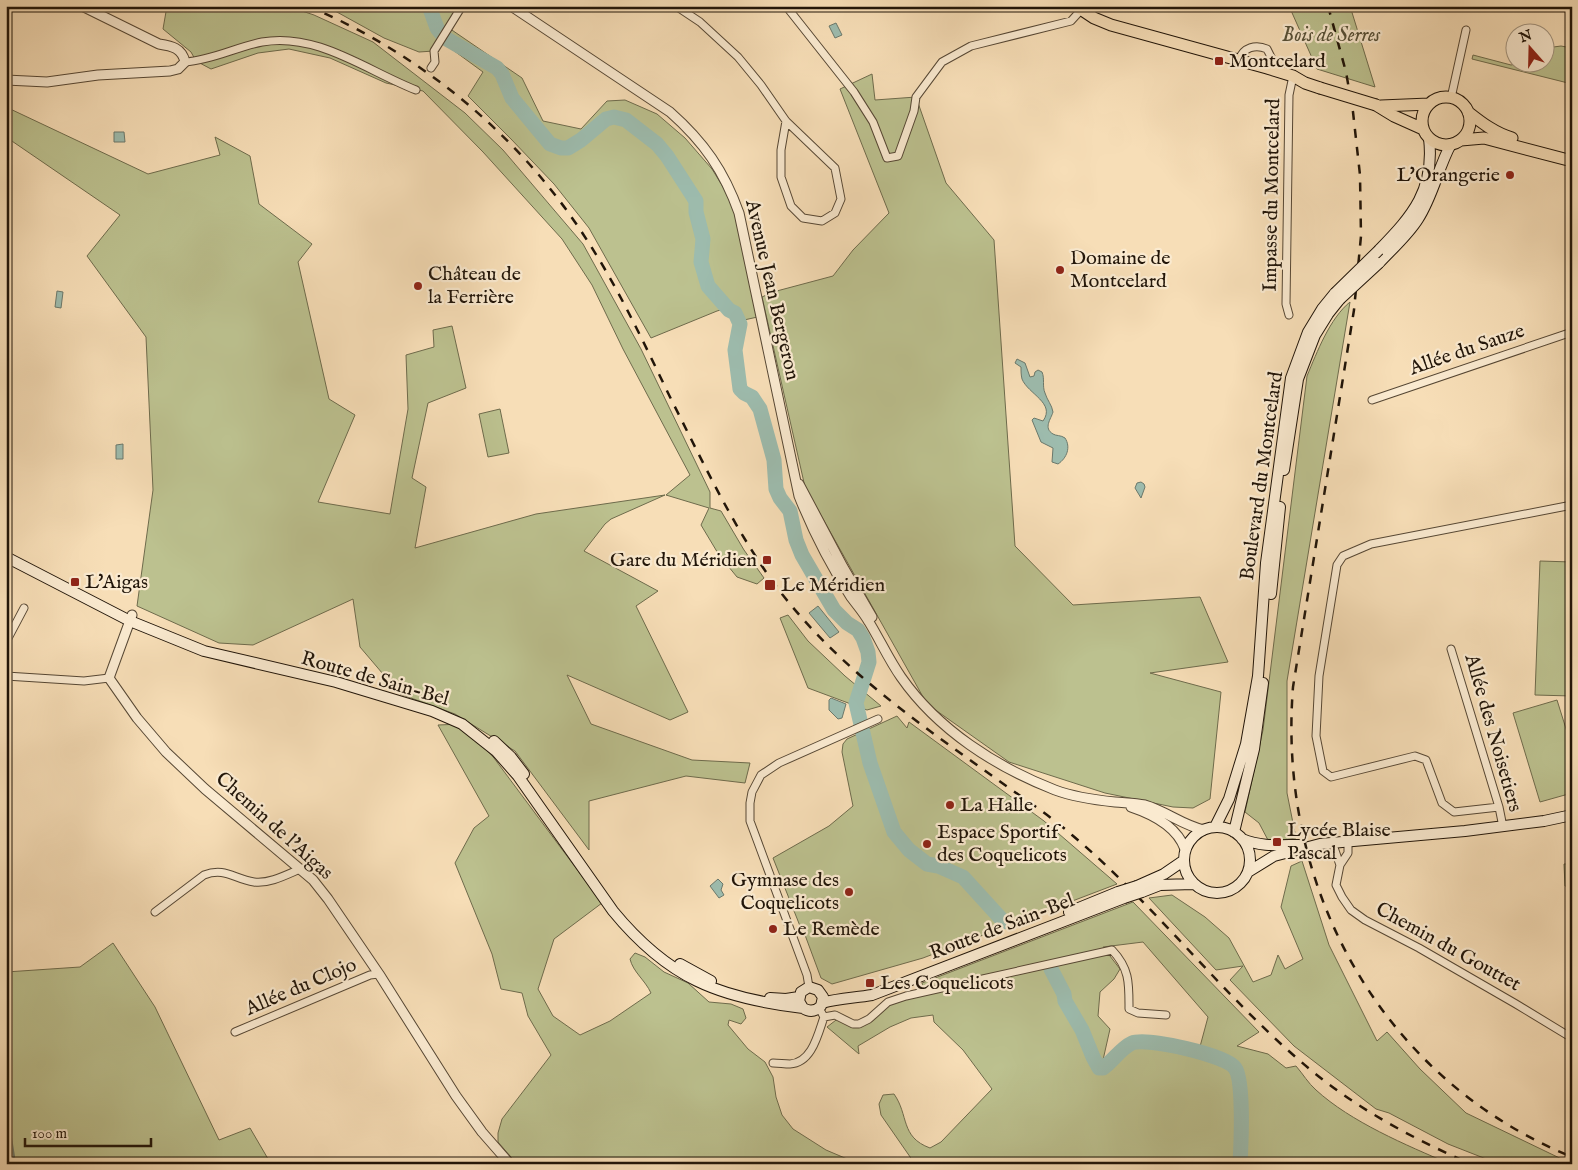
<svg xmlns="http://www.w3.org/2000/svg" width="1578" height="1170" font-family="'IM FELL English',serif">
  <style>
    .green { fill: #bcc18f; stroke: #6e6b4c; fill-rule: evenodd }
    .water { fill: #9dbcae; stroke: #6b796c }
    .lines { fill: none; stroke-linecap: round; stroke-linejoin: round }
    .stream { stroke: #6b796c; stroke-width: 2.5 }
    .river { stroke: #9dbcae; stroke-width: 15 }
    .minor-casing { stroke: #564734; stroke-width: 9 }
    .tertiary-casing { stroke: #564734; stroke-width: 11 }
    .secondary-casing { stroke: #211509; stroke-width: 12 }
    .primary-casing { stroke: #211509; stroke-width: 13 }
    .minor { stroke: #faead0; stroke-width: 7 }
    .tertiary { stroke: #faead0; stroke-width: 9 }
    .secondary { stroke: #faead0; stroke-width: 10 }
    .primary { stroke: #f7deb7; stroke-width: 11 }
    .rail { stroke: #211509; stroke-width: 2.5; stroke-dasharray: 9 9; stroke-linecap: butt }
    .secondary-bridge-casing { stroke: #211509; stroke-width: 12; stroke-linecap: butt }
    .primary-bridge-casing { stroke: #211509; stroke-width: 13; stroke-linecap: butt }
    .secondary-bridge { stroke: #faead0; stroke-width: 10 }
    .primary-bridge { stroke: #f7deb7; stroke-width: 11 }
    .poi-dot { fill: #8f2418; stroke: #faead0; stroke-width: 2 }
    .labels { text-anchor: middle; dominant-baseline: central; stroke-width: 4.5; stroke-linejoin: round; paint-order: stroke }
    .park-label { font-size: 20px; font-style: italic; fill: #575138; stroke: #faead0 }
    .poi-label { font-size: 20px; fill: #211509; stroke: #faead0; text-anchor: start }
    .street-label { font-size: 20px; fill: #211509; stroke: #faead0 }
  </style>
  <rect width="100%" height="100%" fill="#f7deb7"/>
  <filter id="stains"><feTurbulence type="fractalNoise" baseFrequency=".004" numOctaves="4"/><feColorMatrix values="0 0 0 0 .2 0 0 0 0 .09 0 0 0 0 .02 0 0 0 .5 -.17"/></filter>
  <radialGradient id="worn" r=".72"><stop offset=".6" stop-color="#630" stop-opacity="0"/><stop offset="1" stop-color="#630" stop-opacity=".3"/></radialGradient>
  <path class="green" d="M167 6H287L314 15 373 42 465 113 503 150 583 244 641 349 710 492V508L721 511 744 550 764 578 757 584 737 577 719 555 701 525 709 508 666 495 690 475 623 349 592 285 562 239 483 152 423 91 386 83 330 58 289 49 258 53 211 69 196 61 191 52 163 29Z
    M326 6H458L446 26 522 78 543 121 581 129 607 101 625 100 657 114 685 138 712 169 739 213 762 316 744 320 734 306 717 311 651 338 589 228 554 184 511 139 468 96 483 72 442 42 434 51 419 52 384 38Z
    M1289 6H1350L1375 87 1317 69Z
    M1561 46 1572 48V84L1472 59 1473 55 1511 65 1519 63 1546 62V48Z
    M872 74 875 100 916 97 946 183 994 240 1015 546 1073 605 1200 597 1228 662 1150 673 1221 692 1210 799 1193 808 1173 807 1105 793 1009 762 927 704 805 487 762 297 773 292 833 276 853 250 889 213 840 89Z
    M6 107 148 174 220 155 215 137 250 156 259 204 312 244 298 262 329 399 355 415 318 502 390 514 408 409 406 355 434 347 433 330 452 326 466 388 428 403 412 478 426 487 415 548 536 514 665 495 611 519 605 524 584 551 658 591 636 606 688 712 670 720 567 675 591 724 692 760 750 763 745 783 686 776 589 801V850L515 751 455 714 400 694 360 647 353 599 253 645 219 643 137 606 153 490 146 337 87 256 120 215 6 137Z
    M1350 302 1287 681V793L1296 838 1269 842 1259 823 1245 812 1263 730 1307 376C1317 352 1330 318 1350 302Z
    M500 409 509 453 488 457 479 414Z
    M1540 561 1572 562V696L1535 695Z
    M788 615 808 641 845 676 881 706 867 710 808 688 780 618Z
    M1557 700 1572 748V793L1540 802 1513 713Z
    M897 716 907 728 909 722 1044 821 1117 884 923 958 832 984 821 978 805 935 800 926 773 858 829 826 853 806 842 752 843 744 847 739Z
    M462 724 494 758 602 903 554 939 538 989 553 1016 580 1035 610 1021 651 993C645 980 633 972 630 959L635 953 645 957 664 972 688 983 709 1002 731 1004 743 1009 746 1018 741 1024 729 1020 728 1025 748 1049 765 1062 773 1077 776 1097 782 1115 793 1129 826 1150 859 1164H517L498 1142V1133L502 1119 551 1055 528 1016 522 993 501 989 492 954 455 863 474 828 489 816 438 725Z
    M1302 861 1329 945 1377 1041 1387 1032 1420 1069 1466 1113 1572 1164H1499L1448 1144 1389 1113 1376 1109 1294 1046 1230 980 1243 966 1216 970 1149 898 1172 895 1205 917 1229 938 1253 982 1271 975 1278 955 1285 969 1303 959 1281 907 1291 866Z
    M1564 864H1567L1568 867 1572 866V887L1565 886Z
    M1133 902 1259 1032 1237 1046 1268 1054 1286 1068 1296 1066C1303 1074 1308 1083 1316 1090 1351 1122 1406 1145 1450 1164H915L881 1115 879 1104 883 1095 894 1094C909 1115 900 1137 930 1148L941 1142 992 1089 963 1050 934 1022 933 1015 911 1018 890 1027 858 1046 859 1054 827 1027 840 1017 860 1024 888 1002 924 992 922 983ZM1143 942 1208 1017 1198 1054 1141 1044C1124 1047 1117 1063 1102 1071L1094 1065 1103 1060 1110 1029 1098 1016 1100 992 1114 979 1120 969 1103 947Z
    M113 943 155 1007 219 1140 250 1128 271 1164H6V972L80 967Z"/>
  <path class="water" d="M836 23 842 35 835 38 829 26Z
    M114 132H124L125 142H114Z
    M57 291 63 292 61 308 55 307Z
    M1017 359 1025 363 1030 377 1034 376 1035 372 1038 370 1042 372C1045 379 1042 386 1045 393 1047 400 1052 405 1053 412 1051 419 1043 428 1053 434 1056 436 1061 435 1065 438 1071 447 1067 458 1058 464L1052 462 1053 448 1041 442 1032 420 1034 418 1043 421C1056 403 1028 394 1022 379 1021 375 1021 371 1021 367L1015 363Z
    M123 444V459H116V445Z
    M1141 482 1144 484 1145 487 1141 498 1135 488 1137 483Z
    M818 606 839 632 830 638 809 613Z
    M831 698 846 704 842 718 838 719 829 710V700Z
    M718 879 723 884 721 890 724 895 719 898 710 886Z"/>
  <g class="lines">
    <path class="stream" d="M6 1118 8 1121 15 1164"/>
    <path class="river" d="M429 6 437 28 445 38 497 68 502 74 512 98 550 144 561 148H568L581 140 606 119 614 117 626 120 657 144 667 156 696 201V212L703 239 701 262 708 286 729 310 735 313 740 324 735 350 740 389 744 393 752 397 760 409 774 460 776 489 780 498 790 511 796 540 802 555 834 610 847 623 858 630 863 638 868 652 869 662 856 703 870 763 894 832 909 850 927 864 938 866 963 877 1004 922
      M1051 969 1064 994 1065 1001 1082 1030 1093 1057 1099 1068H1103C1113 1061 1121 1048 1132 1043 1146 1037 1226 1055 1235 1068 1244 1080 1241 1146 1240 1164"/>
    <g class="minor-casing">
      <path id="minor" d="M676 6 700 22 738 57 761 85 786 121 835 168 841 199 835 213 822 221 803 218 791 206 781 177V150L786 121
        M786 6 854 92 873 122 887 158 898 156 914 111 916 97 942 62 971 46 1071 21 1081 10
        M1239 60C1243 47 1256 44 1267 49L1274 63 1273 70
        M185 62C213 60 236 47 262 42 317 32 367 71 416 90
        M431 68 435 62 434 51 462 6
        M1451 98 1466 30
        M1289 315 1286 304 1289 95 1293 76
        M1372 400 1572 332
        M6 642 24 608
        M1451 649 1499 807 1503 827
        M6 676 84 681 109 678
        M1499 807 1454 812 1442 803 1426 760 1415 756 1331 777 1323 771 1316 736 1319 676 1337 565 1343 556 1371 544 1572 505
        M1348 840V853L1340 865 1336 885 1342 897 1351 910 1365 920 1419 948 1516 1004 1572 1038
        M1332 842 1340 865
        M155 912 204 875C225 867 234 879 254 882 269 884 286 875 300 869
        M809 987 807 975 750 821V803L752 792 761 775 779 763 878 719
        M824 1017 835 1015 853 1024H859L869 1019 888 1002 906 996 1112 950C1130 969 1129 984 1129 1009L1138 1013 1166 1015
        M235 1032 370 975 379 974
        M773 1063C779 1063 784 1064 790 1064 812 1063 818 1034 824 1017L819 1008"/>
    </g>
    <g class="tertiary-casing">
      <path id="tertiary" d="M511 6 670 112C704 142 724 171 739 213L799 496C813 531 831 566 851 597 857 605 864 613 869 622 880 640 889 660 901 677 938 730 996 767 1055 790 1074 797 1095 800 1115 802 1125 803 1134 803 1145 805 1166 811 1182 825 1204 830
        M6 80 47 82 98 75 170 71 178 69 185 62C182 48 172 46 159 44L82 6
        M799 484 843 567 872 617
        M132 615 109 678 137 718 166 752 205 789 313 880 328 899 379 974 456 1096 482 1132 510 1164
        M1131 807C1152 814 1177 827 1185 849"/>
    </g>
    <g class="secondary-casing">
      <path id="secondary" d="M1379 250C1413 215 1435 190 1429 138
        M1379 263C1392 249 1408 235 1418 219 1433 196 1438 168 1451 144
        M1284 470 1298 379 1315 335 1328 314 1340 299
        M6 557 130 621 204 651 336 682 432 711 462 724 496 751 518 776 613 911C668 978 718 998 803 1008 809 1012 815 1012 821 1006L823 997 818 990 809 987 801 992 799 1001 803 1008
        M1271 594 1280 507
        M494 741 511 757 524 774
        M1184 860a33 33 0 1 1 66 0a33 33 0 1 1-66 0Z
        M1215 827 1229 799 1246 744 1258 676 1266 563 1291 378 1308 332 1322 309 1335 293
        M1234 832 1254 749 1263 683
        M1242 839C1262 847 1279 845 1299 845
        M1248 872 1274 856 1320 844 1465 831 1544 821 1572 815
        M1137 886 1164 874 1183 861
        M1142 892 1160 885 1193 884
        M1069 912 1118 892
        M680 964 711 981
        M770 998 786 999 799 997
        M822 1003C839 998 855 998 872 995L1124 898"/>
    </g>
    <g class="primary-casing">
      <path id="primary" d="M1076 6 1094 18 1111 25 1267 68 1293 76 1305 83 1320 88
        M1422 121a24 24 0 1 1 48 0a24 24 0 1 1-48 0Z
        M1376 105 1394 116 1423 129
        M1381 106 1429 104
        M1468 112C1482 123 1495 133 1512 138
        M1461 140 1484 138 1572 161"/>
    </g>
    <use href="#minor" class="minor"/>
    <use href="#tertiary" class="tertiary"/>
    <use href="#secondary" class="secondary"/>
    <use href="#primary" class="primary"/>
    <path class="rail" d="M308 6C419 53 517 133 583 234 617 285 643 341 670 397 704 464 736 534 782 594 840 668 915 721 991 775 1018 795 1047 813 1072 835 1154 904 1218 990 1299 1060 1350 1105 1409 1137 1471 1164
      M1328 6 1346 72 1353 112 1360 175 1361 236 1354 310 1293 687C1277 888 1381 1079 1572 1157"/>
    <g class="secondary-bridge-casing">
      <path id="secondary-bridge" d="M1335 293 1379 250
        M1340 299 1379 263
        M1118 892 1137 886
        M1124 898 1142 892"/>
    </g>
    <g class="primary-bridge-casing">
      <path id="primary-bridge" d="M1320 88 1376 105"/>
    </g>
    <use href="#secondary-bridge" class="secondary-bridge"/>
    <use href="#primary-bridge" class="primary-bridge"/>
  </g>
  <g class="poi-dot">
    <rect x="1214" y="56" width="10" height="10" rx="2.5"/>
    <circle cx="1510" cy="175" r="5"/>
    <circle cx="1060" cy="270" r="5"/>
    <circle cx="418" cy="286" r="5"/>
    <rect x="762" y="555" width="10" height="10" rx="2.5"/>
    <rect x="70" y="577" width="10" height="10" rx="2.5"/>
    <rect x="764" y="579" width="12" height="12" rx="2.5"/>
    <circle cx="950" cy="805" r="5"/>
    <rect x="1272" y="837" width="10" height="10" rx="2.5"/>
    <circle cx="927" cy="844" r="5"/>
    <circle cx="849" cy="892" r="5"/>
    <circle cx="773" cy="929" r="5"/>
    <rect x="865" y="978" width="10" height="10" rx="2.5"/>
  </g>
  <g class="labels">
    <g class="park-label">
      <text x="1331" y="35">Bois de Serres</text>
    </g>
    <g class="poi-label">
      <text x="1229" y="61">Montcelard</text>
      <text x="1500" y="175" text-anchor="end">L'Orangerie</text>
      <text x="1070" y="258">Domaine de<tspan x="1070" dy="23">Montcelard</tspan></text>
      <text x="428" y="274">Château de<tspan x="428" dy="23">la Ferrière</tspan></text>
      <text x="757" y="560" text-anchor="end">Gare du Méridien</text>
      <text x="85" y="582">L'Aigas</text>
      <text x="781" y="585">Le Méridien</text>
      <text x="960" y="805">La Halle</text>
      <text x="1287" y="830">Lycée Blaise<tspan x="1287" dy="23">Pascal</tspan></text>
      <text x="937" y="832">Espace Sportif<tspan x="937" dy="23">des Coquelicots</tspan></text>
      <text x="839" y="880" text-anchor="end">Gymnase des<tspan x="839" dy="23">Coquelicots</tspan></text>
      <text x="783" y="929">Le Remède</text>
      <text x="880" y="983">Les Coquelicots</text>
    </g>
    <g class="street-label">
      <text transform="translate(1272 195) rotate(-89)">Impasse du Montcelard</text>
      <text transform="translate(772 290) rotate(77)">Avenue Jean Bergeron</text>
      <text transform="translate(1467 350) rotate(-19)">Allée du Sauze</text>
      <text transform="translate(1262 476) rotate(-82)">Boulevard du Montcelard</text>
      <text transform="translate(375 679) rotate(16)">Route de Sain-Bel</text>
      <text transform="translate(1493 733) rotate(74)">Allée des Noisetiers</text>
      <text transform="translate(274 826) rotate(42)">Chemin de l'Aigas</text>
      <text transform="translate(1002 927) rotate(-21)">Route de Sain-Bel</text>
      <text transform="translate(1448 947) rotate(29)">Chemin du Gouttet</text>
      <text transform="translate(301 987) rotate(-23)">Allée du Clojo</text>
    </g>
  </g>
  <rect width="1578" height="1170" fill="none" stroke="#f7deb7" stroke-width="25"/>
  <rect x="8" y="8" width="1563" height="1155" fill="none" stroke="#211509" stroke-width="2.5"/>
  <rect x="12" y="12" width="1553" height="1145" fill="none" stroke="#211509"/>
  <g transform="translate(1530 48) rotate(340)"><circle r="24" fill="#faead0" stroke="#a39580"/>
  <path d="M0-4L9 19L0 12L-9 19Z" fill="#8f2418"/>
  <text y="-8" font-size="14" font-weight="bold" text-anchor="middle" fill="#211509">N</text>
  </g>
  <path d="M25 1138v8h126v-8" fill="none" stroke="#211509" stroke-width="2.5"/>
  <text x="32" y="1138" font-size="15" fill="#211509" stroke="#faead0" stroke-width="4" paint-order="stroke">100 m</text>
  <rect width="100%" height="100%" filter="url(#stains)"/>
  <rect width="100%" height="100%" fill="url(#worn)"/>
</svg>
